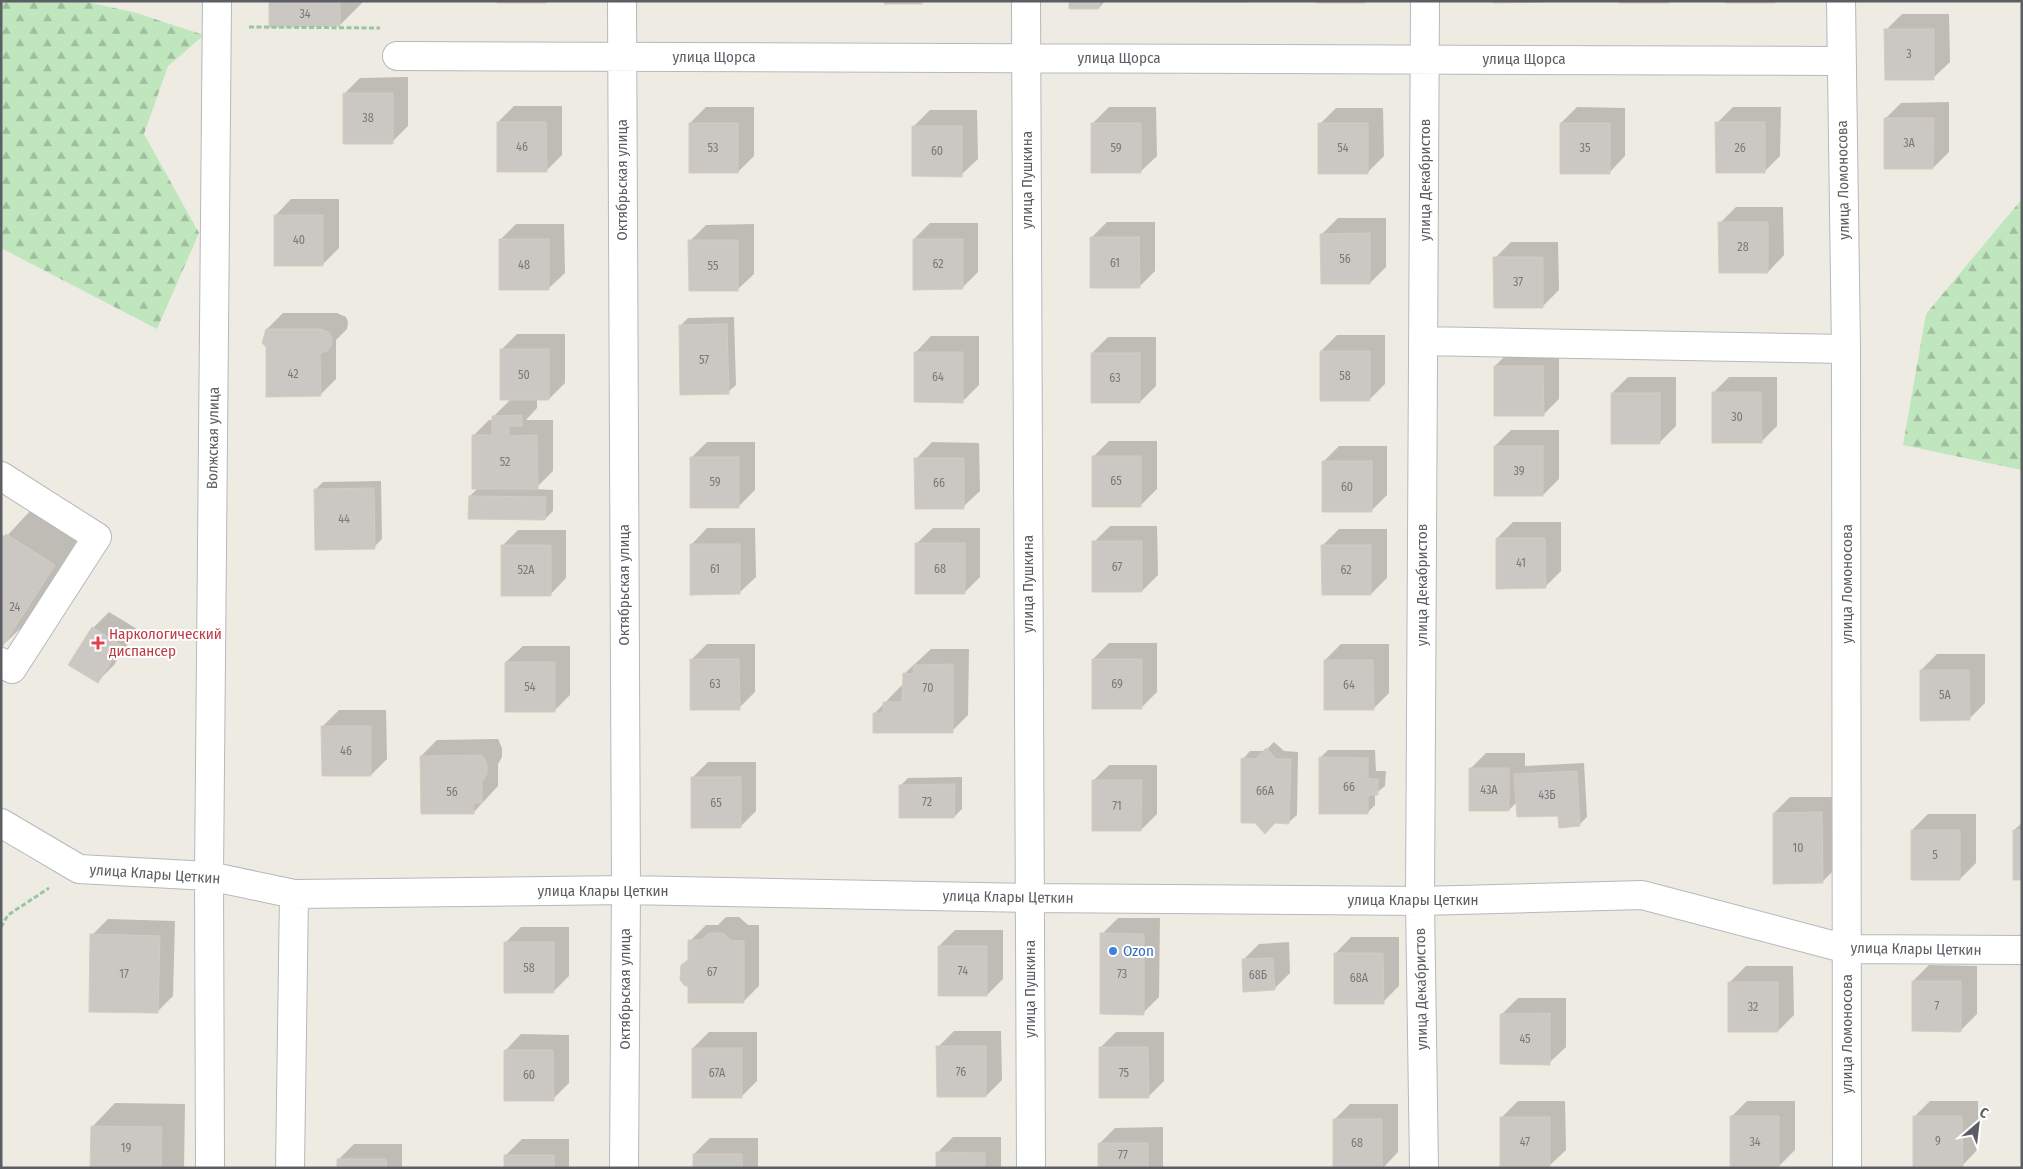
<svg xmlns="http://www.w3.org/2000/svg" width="2023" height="1169" font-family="'Fira Sans Condensed',sans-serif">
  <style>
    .forest { fill: url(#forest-firs) }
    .shadow { fill: #0003 }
    .building { fill: #cbc7c2; stroke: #d3ccc1 }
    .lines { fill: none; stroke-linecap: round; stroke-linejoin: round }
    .minor-casing { stroke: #b5b9bd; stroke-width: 30 }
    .path { stroke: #97c7a2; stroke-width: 3; stroke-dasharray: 5 2.5; stroke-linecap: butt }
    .minor { stroke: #fff; stroke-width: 28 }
    .health-dot { fill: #e0444e; stroke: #fff; stroke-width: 2 }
    .shop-dot { fill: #3f7fe0; stroke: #fff; stroke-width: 2 }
    .labels { text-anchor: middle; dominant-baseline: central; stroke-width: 4; stroke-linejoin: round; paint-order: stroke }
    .number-label { font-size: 12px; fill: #77797c }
    .street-label { font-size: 15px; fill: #5b5f64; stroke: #fff }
    .health-label { font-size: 15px; fill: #be3a42; stroke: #fff; text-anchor: start }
    .shop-label { font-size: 15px; fill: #366cbe; stroke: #fff; text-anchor: start }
  </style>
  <defs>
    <pattern id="forest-firs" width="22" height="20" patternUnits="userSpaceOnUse" patternTransform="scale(1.25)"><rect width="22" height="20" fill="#c0e6be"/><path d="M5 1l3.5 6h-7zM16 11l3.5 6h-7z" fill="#9fbe9e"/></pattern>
  </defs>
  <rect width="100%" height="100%" fill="#eeebe2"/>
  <path class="forest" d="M1 1H82L133 12 204 35 168 66 144 134 199 233 157 329 1 248Z
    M2022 199V470L1903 445 1926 314Z"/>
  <path class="shadow" d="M271 1H364L340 25Z
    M1070 1H1105L1099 8Z
    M1902 14H1949L1950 62 1933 78 1886 30Z
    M408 77V126L392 142 344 94 360 78Z
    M1949 102V152L1933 168 1885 119 1901 103Z
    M514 106H562V155L546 171 498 122Z
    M706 107H754V156L738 172 690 123Z
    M1109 107H1156L1157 156 1140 172 1093 123Z
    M1577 107 1625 108V156L1609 173 1561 123Z
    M1733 107H1781L1780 156 1764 172 1717 123Z
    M1336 108H1383L1384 156 1368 172 1320 124Z
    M930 110H977L978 159 961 175 914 126Z
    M291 199H339V248L323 264 275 216Z
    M1736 207H1783L1784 255 1768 272 1720 223Z
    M1338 218H1386V267L1370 283 1322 234Z
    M1107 222H1155V271L1139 287 1091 238Z
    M930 223H978V272L962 288 914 239Z
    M516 224H564L565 273 548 289 500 240Z
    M754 224V274L737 290 690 241 706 225Z
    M1511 242H1558L1559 290 1542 307 1495 258Z
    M283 313H337L346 317 348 322 347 329 336 340V379L320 395 267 329Z
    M734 317 736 385 728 392 680 326 688 318Z
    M517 334H565V383L549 399H537V408L526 420H553V471L535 489 553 490V511L545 519 470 496 479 487 473 436 489 420H493V417L511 399 501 350Z
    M1337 335H1385V384L1369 400 1321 351Z
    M931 336H979V385L963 401 915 353Z
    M1108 337H1156V386L1140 402 1092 353Z
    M1511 350H1559V399L1543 415 1495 366Z
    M1628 377H1676V426L1660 442 1612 393Z
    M1729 377H1777V426L1761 442 1713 393Z
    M1511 430H1559V479L1543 495 1495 446Z
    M1109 441H1157V489L1141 505 1093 457Z
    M707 442H755V490L739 506 691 458Z
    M932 442 979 443 980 491 963 507 916 459Z
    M1339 446H1387V495L1371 511 1323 462Z
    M381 481 382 539 374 547 315 490 323 482Z
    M30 511 77 541 24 625 1 647V534L6 537Z
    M1513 522H1561V571L1545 587 1497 538Z
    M1110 526H1157L1158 575 1142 591 1094 542Z
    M707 528H755L756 577 739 593 691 545Z
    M933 528H980V577L964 593 916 544Z
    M1339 529H1387V578L1371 594 1323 545Z
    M518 530H566V578L550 595 502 546Z
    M109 612 137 629 114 665 98 681 93 628Z
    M1109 643H1157V692L1141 708 1093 659Z
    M707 644H755V692L739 708 691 660Z
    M1341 644H1389V693L1373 709 1325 660Z
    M523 646H570V695L554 711 506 662Z
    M931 649H969L968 715 952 731 874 714 901 686H904V674Z
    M1937 654H1985V703L1969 719 1921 670Z
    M339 710H386L387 759 371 775 323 726Z
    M498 739 502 748V757L498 764V786L473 813 421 756 437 740Z
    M1274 742 1284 751 1298 752 1297 815 1289 822 1243 759 1250 751H1265Z
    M1328 750H1375L1376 771H1386L1385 786 1375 794V805L1367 813 1320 758Z
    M1486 753H1525V766L1584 763 1587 817 1579 825 1559 815 1517 802 1509 810 1470 769Z
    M708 762H756V811L740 827 692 778Z
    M1109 765H1157V814L1141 830 1093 781Z
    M962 777V809L954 817 900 786 908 778Z
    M1790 797H1837L1838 866 1822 882 1774 813Z
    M1928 814H1976V863L1960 879 1912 830Z
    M2022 823V879L2014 830Z
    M726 917H739L748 925H759V986L743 1002 689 985 682 966 689 958 690 941 706 925H718Z
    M1118 918H1160L1159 997 1143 1013 1102 934Z
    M108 919 175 921 173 996 157 1012 92 935Z
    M521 927H569V976L553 992 505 943Z
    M955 930H1003V979L987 995 939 946Z
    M1351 937H1399V986L1383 1002 1335 954Z
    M1289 942 1290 973 1274 989 1243 960 1259 944Z
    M1929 965 1977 966V1014L1961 1030 1913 981Z
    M1746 966H1793L1794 1015 1778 1031 1730 982Z
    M1518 998H1566V1047L1549 1063 1502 1014Z
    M954 1031H1001L1002 1080 986 1096 938 1047Z
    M709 1032H757V1081L741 1097 693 1048Z
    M1116 1032H1164V1081L1148 1097 1100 1048Z
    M521 1034 569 1035V1083L553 1099 505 1051Z
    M1518 1101H1565L1566 1150 1549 1166 1502 1117Z
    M1747 1101H1795V1150L1779 1166 1731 1117Z
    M1930 1101H1978V1149L1962 1166 1914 1117Z
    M115 1103 185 1104 184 1168H91L92 1127Z
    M1350 1104H1398V1152L1383 1168H1334V1120Z
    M1163 1127V1168H1099V1144L1115 1128Z
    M953 1137H1001V1168H937V1153Z
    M710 1138H758V1168H694V1154Z
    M522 1139H569V1168H506V1155Z
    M354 1144H402V1168H338V1160Z"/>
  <path class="building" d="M269 1H340V26L269 27Z
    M497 1H546V3H497Z
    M884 1H922V4H884Z
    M1069 1H1099V9H1069Z
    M1198 1H1247V2H1198Z
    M1316 1H1365V3H1316Z
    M1493 1H1543V2L1493 3Z
    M1619 1H1669V3H1619Z
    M1725 1H1775V3H1725Z
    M1884 29H1934V80H1885Z
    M343 93H393V144H343Z
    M1884 118H1934L1933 169H1884Z
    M497 122H546L547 172H497Z
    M1715 122H1765V173H1716Z
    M689 123H738V173H689Z
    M1091 123H1141V173H1091Z
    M1318 123H1368V174H1318Z
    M1560 123H1610V174H1560Z
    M912 126H962V177L912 176Z
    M274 215H323V266H274Z
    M1718 222H1768V273H1719Z
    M1370 233V284H1321L1320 234Z
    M1090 237H1139L1140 288H1090Z
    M499 239H549V290H499Z
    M913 239H963V289L913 290Z
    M688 240H738V291H689Z
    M1493 257H1543V308H1494Z
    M727 324 729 394 680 395 679 325Z
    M266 329H321L330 333 332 338 331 346 327 351 320 353 321 396 266 397V347L262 343Z
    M500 349H549V400H500Z
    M1320 351H1370V401H1320Z
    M914 352H963V403L914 402Z
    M1091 353H1140V403H1091Z
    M1494 366H1543L1544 416H1494Z
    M1712 392H1761L1762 443H1712Z
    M1611 393H1660V444H1611Z
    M522 415V426H509V436L537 435 538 489H472V435H492V416Z
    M1494 446H1543V496H1494Z
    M1092 456H1141V507H1092Z
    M690 457H739V508H690Z
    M914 458H964V509H915Z
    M1322 461H1372V512H1322Z
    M374 488 375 549 315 550 314 489Z
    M469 496 546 497 545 520 468 519Z
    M6 534 55 565 1 649V541Z
    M1496 538H1545L1546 588 1496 589Z
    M1092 541H1142V592H1092Z
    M915 543H965V594H915Z
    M690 544H740V594L690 595Z
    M501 545H551V596H501Z
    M1321 545H1371V595H1322Z
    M92 627 121 645 98 683 68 665Z
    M690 659H739L740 710H690Z
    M1092 659H1142V709H1092Z
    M1324 660H1373L1374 710H1324Z
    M505 662H555V712H505Z
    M953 664V733H873V713H883V702H902L903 673 914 674 913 665Z
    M1920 670H1969L1970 720 1920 721Z
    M321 726H371V776H322Z
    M1266 748 1276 759H1291L1289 824 1275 823 1265 834 1255 823H1241V758L1256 759Z
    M482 755 487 764V774L482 781V803H473L474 814H421L420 756Z
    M1319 757 1368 758V779H1378V795H1368V814H1319Z
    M1469 768H1509V811H1469Z
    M1577 771 1580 826 1559 828 1558 816 1517 817 1514 774Z
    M691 777H741V828H691Z
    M1092 780H1142L1141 831H1092Z
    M955 784 954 818H899V785Z
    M1822 812 1823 883 1773 884V813Z
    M1911 830H1960V880H1911Z
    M2013 830H2022V880H2013Z
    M709 933H723L731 940 744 941V1003H688V986H685L680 980 681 965 688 960V940H701Z
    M1100 933 1144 934V1015L1100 1014Z
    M90 934 160 936 158 1013 89 1012Z
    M504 942H554V993H504Z
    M938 946H987V996H938Z
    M1334 953H1383L1384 1004H1334Z
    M1273 958 1275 990 1243 992 1242 959Z
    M1912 981H1961V1032L1912 1031Z
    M1728 982H1778V1032H1728Z
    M1550 1013V1065L1500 1064V1014Z
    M936 1046H986V1097H937Z
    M1099 1047H1148L1149 1098H1099Z
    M692 1048H742V1098H692Z
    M504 1050H553L554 1101H504Z
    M1730 1116H1779V1167H1730Z
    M1913 1116H1962L1963 1167H1913Z
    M1500 1117H1550V1167H1500Z
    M1333 1119H1382V1168H1333Z
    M91 1126 162 1127 161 1168H90Z
    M1098 1143H1148V1168H1098Z
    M936 1152 985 1153V1168H936Z
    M693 1154H742V1168H693Z
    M504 1155H554V1168H504Z
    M337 1159H386L387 1168H337Z"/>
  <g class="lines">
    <g class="minor-casing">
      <path id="minor" d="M622 1 626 890 624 1168
        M1026 1 1031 1168
        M1841 1 1846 349 1847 1168
        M397 56 1841 61
        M1424 341 1846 349
        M1 476 97 537 12 669 1 662
        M1 823 79 869 209 876 294 894 626 890 1030 898 1420 901 1642 895 1847 949 2022 950
        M210 1168 209 876 217 1
        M290 1168 294 894
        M1424 1168 1420 901 1425 1"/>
    </g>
    <path class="path" d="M249 27 380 28
      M1 927 8 915 49 888"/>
    <use href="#minor" class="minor"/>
  </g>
  <path class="health-dot" d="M95.5 635.5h5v5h5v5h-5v5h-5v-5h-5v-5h5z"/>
  <circle class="shop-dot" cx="1113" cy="951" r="5"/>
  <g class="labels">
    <g class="number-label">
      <text x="305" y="14">34</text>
      <text x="1909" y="54">3</text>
      <text x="368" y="118">38</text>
      <text x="1909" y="143">3А</text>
      <text x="522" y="147">46</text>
      <text x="713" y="148">53</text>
      <text x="1116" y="148">59</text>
      <text x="1343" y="148">54</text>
      <text x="1585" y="148">35</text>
      <text x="1740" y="148">26</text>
      <text x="937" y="151">60</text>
      <text x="299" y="240">40</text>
      <text x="1743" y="247">28</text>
      <text x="1345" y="259">56</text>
      <text x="1115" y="263">61</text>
      <text x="938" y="264">62</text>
      <text x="524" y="265">48</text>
      <text x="713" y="266">55</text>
      <text x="1518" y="282">37</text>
      <text x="704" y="360">57</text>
      <text x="293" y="374">42</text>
      <text x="524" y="375">50</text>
      <text x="1345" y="376">58</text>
      <text x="938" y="377">64</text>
      <text x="1115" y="378">63</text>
      <text x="1737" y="417">30</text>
      <text x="505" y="462">52</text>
      <text x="1519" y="471">39</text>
      <text x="1116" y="481">65</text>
      <text x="715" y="482">59</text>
      <text x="939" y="483">66</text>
      <text x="1347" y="487">60</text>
      <text x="344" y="519">44</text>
      <text x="1521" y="563">41</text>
      <text x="1117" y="567">67</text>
      <text x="715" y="569">61</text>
      <text x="940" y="569">68</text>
      <text x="526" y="570">52А</text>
      <text x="1346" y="570">62</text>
      <text x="15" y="607">24</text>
      <text x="715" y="684">63</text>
      <text x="1117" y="684">69</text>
      <text x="1349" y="685">64</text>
      <text x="530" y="687">54</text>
      <text x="928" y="688">70</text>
      <text x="1945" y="695">5А</text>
      <text x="346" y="751">46</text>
      <text x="1349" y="787">66</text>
      <text x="1489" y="790">43А</text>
      <text x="1265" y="791">66А</text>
      <text x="452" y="792">56</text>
      <text x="1547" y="795">43Б</text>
      <text x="927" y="802">72</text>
      <text x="716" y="803">65</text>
      <text x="1117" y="806">71</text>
      <text x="1798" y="848">10</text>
      <text x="1935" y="855">5</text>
      <text x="529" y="968">58</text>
      <text x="963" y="971">74</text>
      <text x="712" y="972">67</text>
      <text x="124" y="974">17</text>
      <text x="1122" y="974">73</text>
      <text x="1258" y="975">68Б</text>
      <text x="1359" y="978">68А</text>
      <text x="1937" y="1006">7</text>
      <text x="1753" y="1007">32</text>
      <text x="1525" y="1039">45</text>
      <text x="961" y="1072">76</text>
      <text x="717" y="1073">67А</text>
      <text x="1124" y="1073">75</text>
      <text x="529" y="1075">60</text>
      <text x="1938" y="1141">9</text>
      <text x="1525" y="1142">47</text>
      <text x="1755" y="1142">34</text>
      <text x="1357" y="1143">68</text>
      <text x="126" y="1148">19</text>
      <text x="1123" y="1155">77</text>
    </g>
    <g class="street-label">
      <text x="714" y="57">улица Щорса</text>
      <text x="1119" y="58">улица Щорса</text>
      <text x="1524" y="59">улица Щорса</text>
      <text transform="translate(622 180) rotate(-90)">Октябрьская улица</text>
      <text transform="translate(1027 180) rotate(-90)">улица Пушкина</text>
      <text transform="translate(1425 180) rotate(-90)">улица Декабристов</text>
      <text transform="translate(1843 180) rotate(-91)">улица Ломоносова</text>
      <text transform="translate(213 438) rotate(-89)">Волжская улица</text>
      <text transform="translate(1028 584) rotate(-90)">улица Пушкина</text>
      <text transform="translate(1847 584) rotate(-90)">улица Ломоносова</text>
      <text transform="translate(624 585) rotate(-90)">Октябрьская улица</text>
      <text transform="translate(1422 585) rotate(-90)">улица Декабристов</text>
      <text transform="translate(155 874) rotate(4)">улица Клары Цеткин</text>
      <text x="603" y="891">улица Клары Цеткин</text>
      <text transform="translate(1008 897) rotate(1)">улица Клары Цеткин</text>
      <text x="1413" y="900">улица Клары Цеткин</text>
      <text transform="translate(1916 949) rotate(1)">улица Клары Цеткин</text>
      <text transform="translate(625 989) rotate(-90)">Октябрьская улица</text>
      <text transform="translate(1030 989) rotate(-90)">улица Пушкина</text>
      <text transform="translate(1421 989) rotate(-91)">улица Декабристов</text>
      <text transform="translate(1847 1034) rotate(-90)">улица Ломоносова</text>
    </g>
    <g class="health-label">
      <text x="109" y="634">Наркологический<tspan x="109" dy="17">диспансер</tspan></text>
    </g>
    <g class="shop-label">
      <text x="1123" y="951">Ozon</text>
    </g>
  </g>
  <rect width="2023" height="1169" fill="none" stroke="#5b5f64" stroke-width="5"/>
  <g transform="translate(1978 1124) rotate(28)" stroke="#ffffff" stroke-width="4" paint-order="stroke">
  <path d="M0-4L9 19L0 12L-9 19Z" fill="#5b5f64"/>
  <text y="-8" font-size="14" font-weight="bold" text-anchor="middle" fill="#5b5f64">С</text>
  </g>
</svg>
